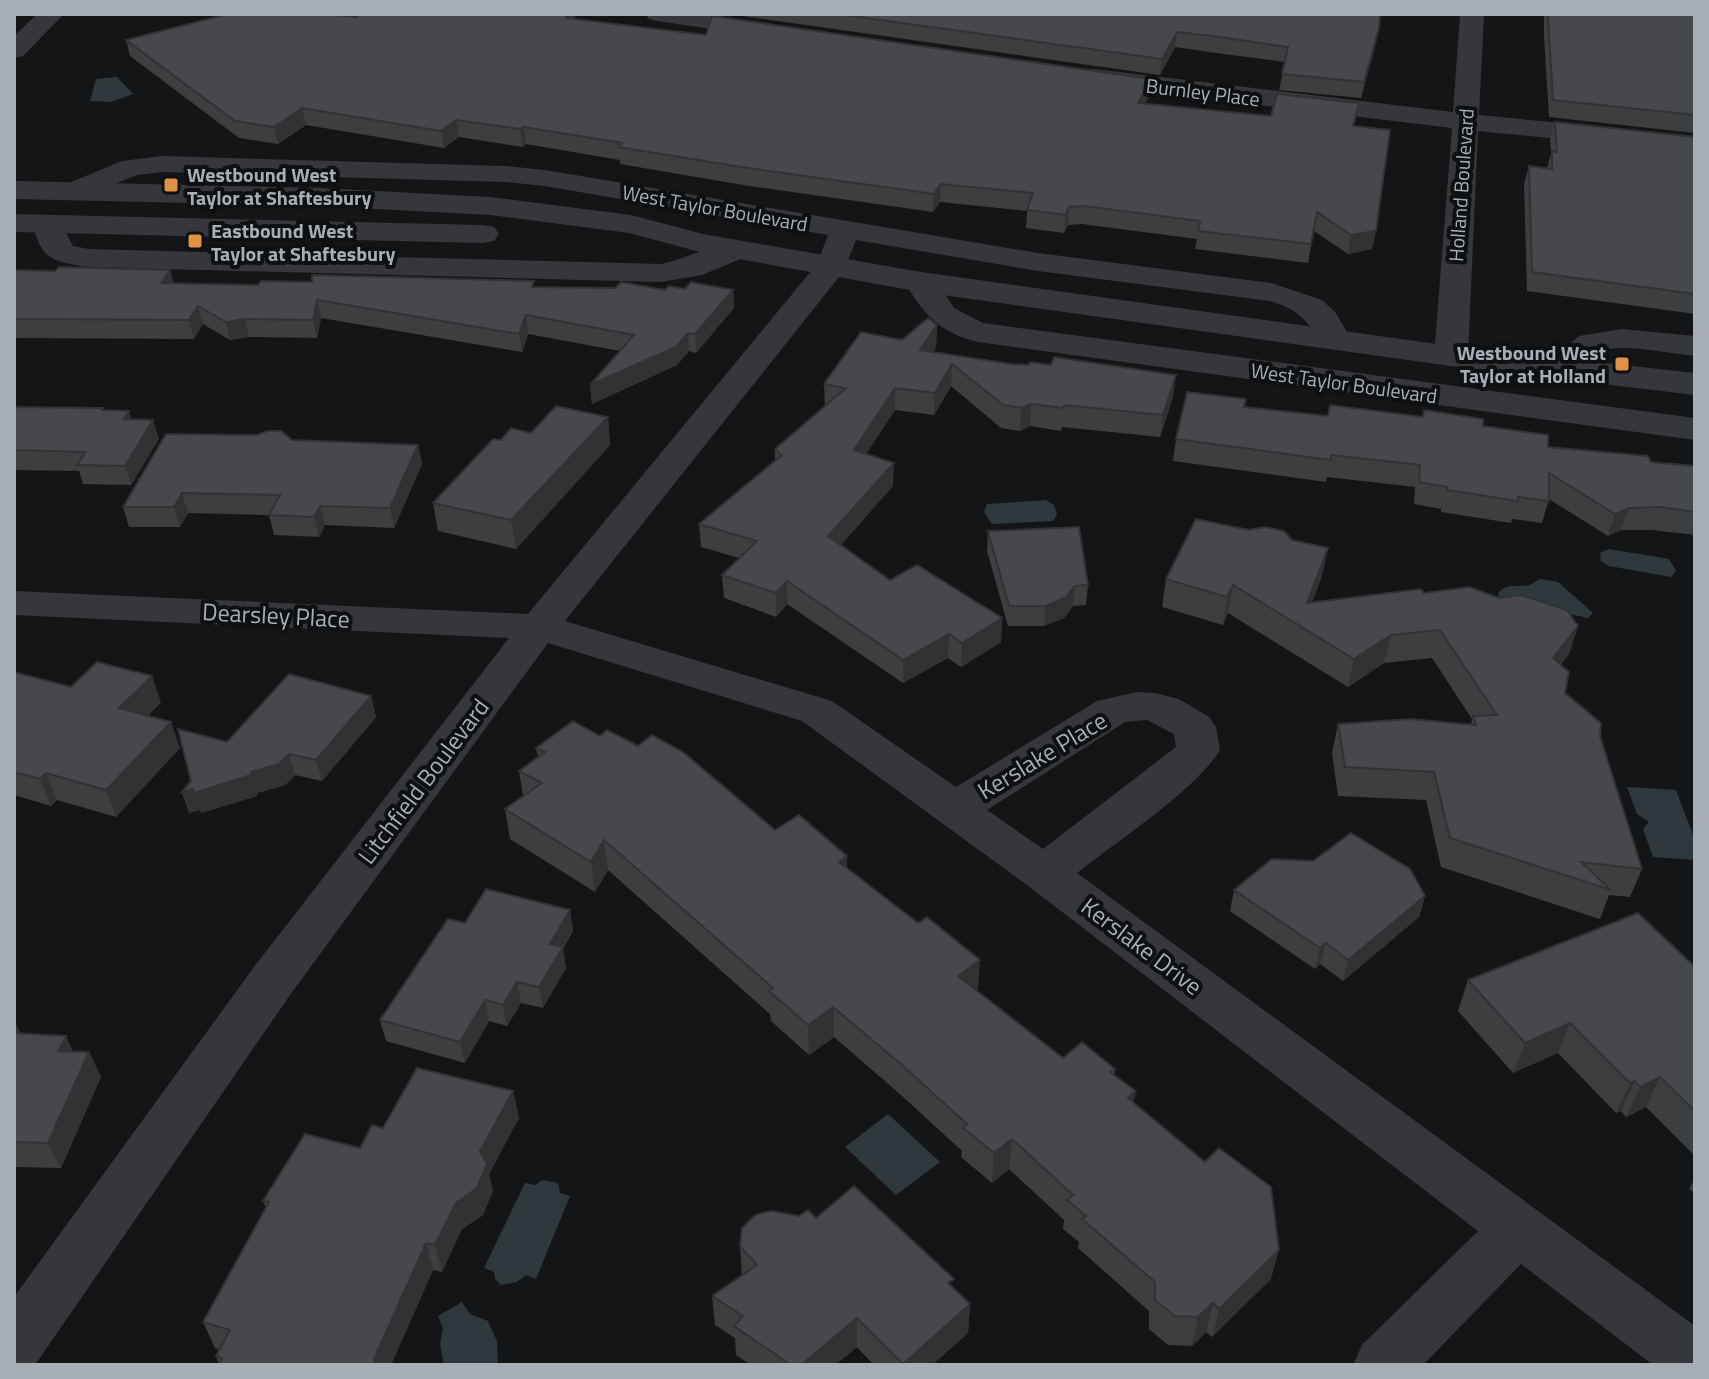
<svg xmlns="http://www.w3.org/2000/svg" width="1709" height="1379" font-family="'Titillium Web',sans-serif">
  <style>
    .water { fill: #2f393d }
    .lines { fill: none; stroke-linecap: round; stroke-linejoin: round }
    .minor { fill: #36373a; fill-rule: evenodd }
    .tertiary { fill: #36373a; fill-rule: evenodd }
    .wall { fill: #3c3e40 }
    .shaded-wall { fill: #313234 }
    .building { fill: #46484b; stroke: #313234; stroke-width: 2 }
    .poi-dot { fill: #e09242; stroke: #0f1011; stroke-width: 3 }
    .labels { text-anchor: middle; dominant-baseline: central; stroke-width: 8; stroke-linejoin: round; paint-order: stroke }
    .far-street-label { font-size: 20px; fill: #a7aeb5; stroke: #0f1011 }
    .far-poi-label { font-size: 20px; font-weight: bold; fill: #a7aeb5; stroke: #0f1011; text-anchor: start }
    .street-label { font-size: 24px; fill: #a7aeb5; stroke: #0f1011 }
  </style>
  <rect width="100%" height="100%" fill="#141516"/>
  <path class="water" d="M117 77 133 94 111 102 90 101 96 79Z
    M1046 500 1054 505 1057 515 1053 521 992 524 984 512 987 504Z
    M1609 549 1669 559 1676 571 1671 577 1609 566 1601 561 1600 553Z
    M1541 579 1558 582C1569 592 1581 602 1593 613L1588 618 1500 599 1498 593C1508 582 1516 588 1529 585 1533 584 1536 580 1541 579Z
    M1627 787 1676 790 1695 840V860L1653 857 1643 829 1649 822 1637 814Z
    M888 1114 940 1162 896 1195 845 1147Z
    M542 1180 558 1183 560 1193 570 1196 536 1279 526 1275 517 1282 501 1285 495 1279 494 1272 484 1268 525 1183 535 1185Z
    M462 1302 470 1314 488 1321 497 1341 498 1365H444L440 1344 443 1328 438 1316Z"/>
  <g class="lines">
    <path class="minor" d="M645 14H707L767 23 776 25 779 30 776 35 767 37 657 21 649 19Z
      M1460 14H1484L1479 115 1695 136V152L1478 131 1468 356 1463 363 1451 366 1439 363 1434 356 1452 128 1094 85 1085 82 1081 77 1085 72 1094 69 1453 112Z
      M162 156 505 166 545 170 1038 253 1271 283 1322 300 1335 312 1352 340 1348 347 1336 350 1324 347C1306 321 1303 311 1270 301L1038 271 856 240 843 272 565 621 832 701 956 787 1097 701 1137 692 1155 693 1179 699 1209 717 1216 727 1220 750C1195 791 1117 841 1077 873L1695 1326V1365H1653L1521 1264 1423 1365H1353L1362 1345 1478 1231 1027 885 802 721 548 643 290 995 35 1365H14V1297L254 967 509 638 14 615V591L528 614 817 264 828 235 545 186 505 182 162 172 137 175 74 200 64 197 60 191 64 185 122 161ZM1147 720 1174 734 1176 747 1043 849 987 810 1125 722Z
      M48 215 58 218 73 246 89 249 661 264C687 259 727 237 750 243L754 249 750 255 702 275 661 282 89 267C55 262 41 261 33 224L38 218Z
      M921 273 932 275 954 308 983 323 1695 418V440L978 342C941 333 923 315 905 282L910 275Z
      M1622 329 1695 336V356C1671 354 1623 343 1601 351 1578 361 1580 384 1548 376L1543 369 1579 336Z"/>
    <path class="tertiary" d="M37 14H64L23 56 14 58V36Z
      M14 181 320 188 490 197 631 215 703 234 921 272 1451 346 1695 373V395L1451 366 921 292 700 252 629 233 490 215 320 206 14 199Z
      M14 214 483 225 494 227 499 234 494 241 483 243 14 232Z"/>
  </g>
  <path class="wall" d="M465 14H576L574 19 1149 96 1145 104 1354 126 1376 231 1372 249 1348 254 1314 231 1308 263 1195 249 1197 239 1082 224 1068 225 1064 233 1026 228 1027 211 940 202 933 212 749 186 620 164V160L526 144 523 147 459 137 444 148 306 125 278 144 239 138 130 56 126 40 356 17 465 15Z
    M728 14H1380L1376 43 1361 98 1279 90 1285 62 1209 52 1175 47 1160 75Z
    M1544 14H1695V133L1549 117 1544 37Z
    M1555 122 1695 137V314L1527 291 1524 184 1529 166 1547 168 1551 154 1550 140Z
    M14 270 174 284 733 290 734 308 696 353 689 351 677 365 592 404 590 385 620 351 528 334 522 352 321 318 317 338 249 337 230 340 203 324 194 339 14 338Z
    M937 325 936 347 933 352 1173 397 1160 437 1062 427 1061 431 1030 426 1020 431 1001 428 951 386 934 415 895 410 866 454 893 486 841 545 890 580 1002 618 1001 642 961 667 948 658 903 683 787 604 776 617 724 598 722 575 739 558 701 547 699 524 775 461V449L825 406 824 384 902 340Z
    M14 407 129 411 131 419 159 439 131 485 83 484 79 471 14 470Z
    M1245 407 1328 416 1422 417 1424 410 1483 426 1548 447 1651 462 1695 466V535L1652 530H1621L1608 536 1549 499 1542 523 1512 519 1511 523 1441 512V509L1414 504 1415 487 1327 477 1326 482 1173 461 1176 439Z
    M608 417 610 445 516 549 438 531 433 503 501 440Z
    M292 440 418 445 422 464 394 528 325 525 319 537 274 535 269 515 188 513 180 527H129L123 507Z
    M988 531 1088 585 1086 605 1073 606 1064 618 1044 626H1008L987 551Z
    M1292 540 1322 576 1312 602 1424 593 1578 626 1569 654 1560 665 1565 693 1600 736 1642 869 1630 897 1609 895 1600 919 1441 867 1426 800 1338 796 1332 753 1338 724 1471 725 1472 719 1432 658 1384 663 1348 687 1228 613 1223 625 1162 607 1166 579Z
    M14 672 71 687 161 702 148 716 180 748 116 817 57 800 51 806 14 795Z
    M371 696 376 717 322 781 295 775 285 785 257 793V796L201 813 200 810 189 813 182 792 227 742Z
    M536 748 775 830 847 868 978 990H977L1063 1058 1115 1069 1114 1075 1134 1103 1271 1279 1212 1337 1206 1332 1192 1346 1168 1345 1149 1329V1311L1078 1248 1079 1242 1063 1229 1064 1220 1009 1169 992 1183 961 1157 962 1151 901 1095 834 1037 809 1055 771 1021 770 1014 608 870 595 892 510 839 505 809 523 796 519 771 538 757Z
    M1234 890 1425 896 1419 917 1343 981 1320 964 1315 969 1230 911Z
    M570 910 573 931 563 949 566 968 543 1008 521 1003 507 1026 489 1021 465 1063 386 1041 380 1020 465 923Z
    M1695 967V1156L1646 1107 1626 1117 1621 1111 1616 1113 1558 1053 1513 1073 1458 1011 1468 980Z
    M14 1020 21 1034 66 1036 73 1052H89L101 1077 61 1168 14 1167Z
    M513 1091 519 1118 489 1174 493 1191 483 1215 462 1229 442 1272 433 1270 391 1365H219L216 1356 219 1350 215 1348 203 1322 266 1208 263 1201 360 1148 383 1128Z
    M1695 1178V1193L1689 1189Z
    M799 1216 816 1218 953 1287 970 1304 968 1333 932 1365H874L857 1347 835 1365H751L736 1355 735 1338 715 1325 712 1296 742 1275 740 1246Z"/>
  <path class="shaded-wall" d="M568 14H576L568 34 566 18Z
    M1379 28 1376 43 1361 98 1364 82Z
    M1177 32 1175 47 1160 75 1162 59Z
    M1151 79 1149 96 1136 120 1138 103Z
    M302 108 306 125 278 144 274 127Z
    M456 120 459 137 444 148 441 131Z
    M524 127 526 144 523 147 520 129Z
    M941 184 940 202 933 212 934 194Z
    M1069 207 1068 225 1064 233 1066 215Z
    M1376 231 1372 249 1348 254 1351 235Z
    M170 270 175 288 161 283Z
    M733 290 734 308 696 353 695 334Z
    M317 300 321 318 317 338 313 320Z
    M198 306 203 324 194 339 189 320Z
    M526 315 528 334 522 352 519 334Z
    M245 319 249 337 230 340 226 322Z
    M937 325 936 347 920 372V350Z
    M688 333 689 351 677 365 592 404 590 385Z
    M952 364 951 386 934 415 935 393Z
    M1176 375 1173 397 1160 437 1163 415Z
    M895 388V410L854 472V450Z
    M1031 404 1030 426 1020 431 1022 408Z
    M129 411 135 430 124 419Z
    M608 417 610 445 516 549 511 520Z
    M153 420 159 439 131 485 125 466Z
    M418 445 422 464 394 528 390 508Z
    M894 463 893 486 828 559V536Z
    M182 493 188 513 180 527 174 507Z
    M320 506 325 525 319 537 314 517Z
    M1629 508 1621 530 1608 536 1615 514Z
    M1328 548 1322 576 1301 630 1307 603Z
    M787 581V604L776 617V593Z
    M1233 585 1228 613 1223 625 1227 597Z
    M1075 586 1073 606 1064 618 1044 626 1046 606Z
    M1002 618 1001 642 961 667 962 643Z
    M1578 626 1569 654 1544 687 1553 658Z
    M949 634 948 658 903 683V660Z
    M1391 635 1384 663 1348 687 1354 659Z
    M152 676 161 702 129 735 119 708Z
    M371 696 376 717 322 781 316 760Z
    M171 722 180 748 116 817 106 790Z
    M289 754 295 775 285 785 257 793V796L201 813 200 810 189 813 182 792Z
    M46 773 57 800 51 806 40 779Z
    M604 840 608 870 595 892 591 862Z
    M847 856V886L839 862Z
    M1425 896 1419 917 1343 981 1348 960Z
    M570 910 573 931 563 949 566 968 543 1008 539 987 550 944Z
    M1326 943 1320 964 1315 969 1320 948Z
    M980 960 978 990 956 1006 958 976Z
    M517 982 521 1003 507 1026 503 1005Z
    M485 1000 489 1021 465 1063 460 1042Z
    M833 1007 834 1037 809 1055 808 1025Z
    M14 1020 26 1045 14 1043Z
    M1570 1023 1558 1053 1513 1073 1525 1043Z
    M66 1036 77 1062 58 1051Z
    M89 1052 101 1077 61 1168 48 1143Z
    M1660 1077 1646 1107 1626 1117 1640 1087Z
    M1635 1081 1621 1111 1616 1113 1630 1083Z
    M513 1091 519 1118 489 1174 493 1191 483 1215 462 1229 442 1272 435 1245 480 1151Z
    M1136 1091 1130 1121 1128 1098Z
    M1012 1139 1009 1169 992 1183 994 1153Z
    M426 1243 433 1270 391 1365H376L374 1359Z
    M1279 1250 1271 1279 1212 1337 1219 1309Z
    M1213 1303 1206 1332 1192 1346 1198 1317Z
    M970 1304 968 1333 932 1365H903Z
    M857 1318V1347L835 1365H801Z"/>
  <path class="building" d="M228 14H327L356 17 360 14 465 15V14H568L566 18 706 35 712 16 1151 79 1138 103 1271 116 1277 94 1359 103 1353 126 1390 130 1376 231 1351 235 1317 212 1311 244 1198 231 1200 221 1084 206 1069 207 1066 215 1027 210 1033 193 941 184 934 194 748 168 618 147 622 143 524 127 520 129 456 120 441 131 302 108 274 127 235 121 126 40Z
    M837 14H1380L1379 28 1364 82 1282 74 1288 47 1212 36 1177 32 1162 59Z
    M1548 14H1695V115L1553 100Z
    M1555 122 1695 137V294L1532 272 1529 166 1552 169V151L1557 152Z
    M59 267 170 270 161 283 258 285 261 281 312 282V275L534 281 532 287 615 288 621 282 665 290 669 286 685 289 691 282 733 290 695 334 688 333 676 347 590 385 634 335 526 315 519 334 317 300 313 320 245 319 226 322 198 306 189 320 14 319V270L55 271Z
    M928 318 937 325 920 350 1011 364 1028 365 1030 362 1051 365 1054 357 1176 375 1163 415 1064 405 1063 408 1031 404 1022 408 1003 405 952 364 935 393 895 388 854 450 894 463 828 536 890 580 917 565 1002 618 962 643 949 634 903 660 787 581 776 593 722 575 757 541 699 524 782 455 775 449 846 388 824 384 861 332 902 340Z
    M1187 392 1246 399 1244 407 1328 416 1330 405 1423 417 1424 410 1483 419V426L1548 435V447L1648 456 1651 462 1695 466V512L1660 507 1629 508 1615 514 1549 473V501L1518 497V501L1447 490V487L1419 482 1420 465 1331 455V460L1176 439Z
    M556 406 608 417 511 520 433 503 493 439 501 440 511 428 531 433Z
    M14 407 103 408 102 410 129 411 124 419 153 420 125 466 77 465 85 452 14 450Z
    M267 431H281L292 440 418 445 390 508 320 506 314 517 269 515 280 495 182 493 174 507H123L166 434 257 435Z
    M1196 519 1249 530 1265 527 1284 531 1292 540 1328 548 1307 603 1421 589 1424 593 1469 587 1499 598 1521 595 1567 610 1578 626 1553 658 1569 672 1565 693 1601 723 1600 736 1642 869 1581 862 1611 890 1450 838 1434 772 1345 767 1338 724 1411 719 1476 725 1473 716 1497 715 1440 630 1391 635 1354 659 1233 585 1227 597 1166 579Z
    M1079 527 1088 585 1075 586 1066 597 1046 606H1009L988 531Z
    M97 662 152 676 119 708 171 722 106 790 46 773 40 779 14 772V672L71 687Z
    M289 674 371 696 316 760 289 754 279 764 251 772V775L194 793 193 789 182 792 191 781 178 729 227 742Z
    M573 721 600 736 607 730 638 746 652 735 683 752 775 830 799 815 847 856 839 862 918 923 927 917 980 960 958 976 1063 1058 1082 1042 1115 1069 1110 1072 1136 1091 1128 1098 1205 1162 1219 1148 1271 1187 1279 1250 1219 1309 1213 1303 1198 1317 1175 1316 1155 1300V1282L1082 1219 1086 1216 1067 1200 1073 1195 1012 1139 994 1153 963 1128 967 1124 902 1065 833 1007 808 1025 769 991 773 988 604 840 591 862 505 809 542 783 519 771 545 752 536 748Z
    M1351 833 1410 869 1425 896 1348 960 1326 943 1320 948 1234 890 1272 859 1313 861Z
    M486 889 570 910 550 944 563 947 539 987 517 982 503 1005 485 1000 460 1042 380 1020 448 919 465 923Z
    M1638 913 1695 967V1111L1660 1077 1640 1087 1635 1081 1630 1083 1570 1023 1525 1043 1468 980Z
    M14 1033 66 1036 58 1051 89 1052 48 1143 14 1142Z
    M417 1068 513 1091 480 1151 487 1164 477 1188 456 1203 435 1245 426 1243 374 1359 376 1365H219L222 1358 216 1356 230 1330 203 1322 269 1202 263 1201 305 1134 360 1148 372 1125 383 1128Z
    M854 1186 954 1279 948 1283 970 1304 903 1364 857 1318 801 1365H791L734 1326 743 1316 712 1296 757 1265 740 1246 742 1228 755 1215 771 1211 799 1216 808 1210 816 1218Z"/>
  <g class="poi-dot">
    <rect x="163" y="177" width="16" height="16" rx="4"/>
    <rect x="187" y="233" width="16" height="16" rx="4"/>
    <rect x="1614" y="356" width="16" height="16" rx="4"/>
  </g>
  <g class="labels">
    <g class="far-street-label">
      <text transform="translate(1203 92) rotate(7)">Burnley Place</text>
      <text transform="translate(1461 185) rotate(-86)">Holland Boulevard</text>
      <text transform="translate(715 208) rotate(10)">West Taylor Boulevard</text>
      <text transform="translate(1344 383) rotate(8)">West Taylor Boulevard</text>
    </g>
    <g class="far-poi-label">
      <text x="187" y="174">Westbound West<tspan x="187" dy="23">Taylor at Shaftesbury</tspan></text>
      <text x="211" y="230">Eastbound West<tspan x="211" dy="23">Taylor at Shaftesbury</tspan></text>
      <text x="1606" y="352" text-anchor="end">Westbound West<tspan x="1606" dy="23">Taylor at Holland</tspan></text>
    </g>
    <g class="street-label">
      <text transform="translate(276 615) rotate(3)">Dearsley Place</text>
      <text transform="translate(1042 755) rotate(-31)">Kerslake Place</text>
      <text transform="translate(423 781) rotate(-53)">Litchfield Boulevard</text>
      <text transform="translate(1142 946) rotate(37)">Kerslake Drive</text>
    </g>
  </g>
  <rect width="1709" height="1379" fill="none" stroke="#a7aeb5" stroke-width="32"/>
</svg>
